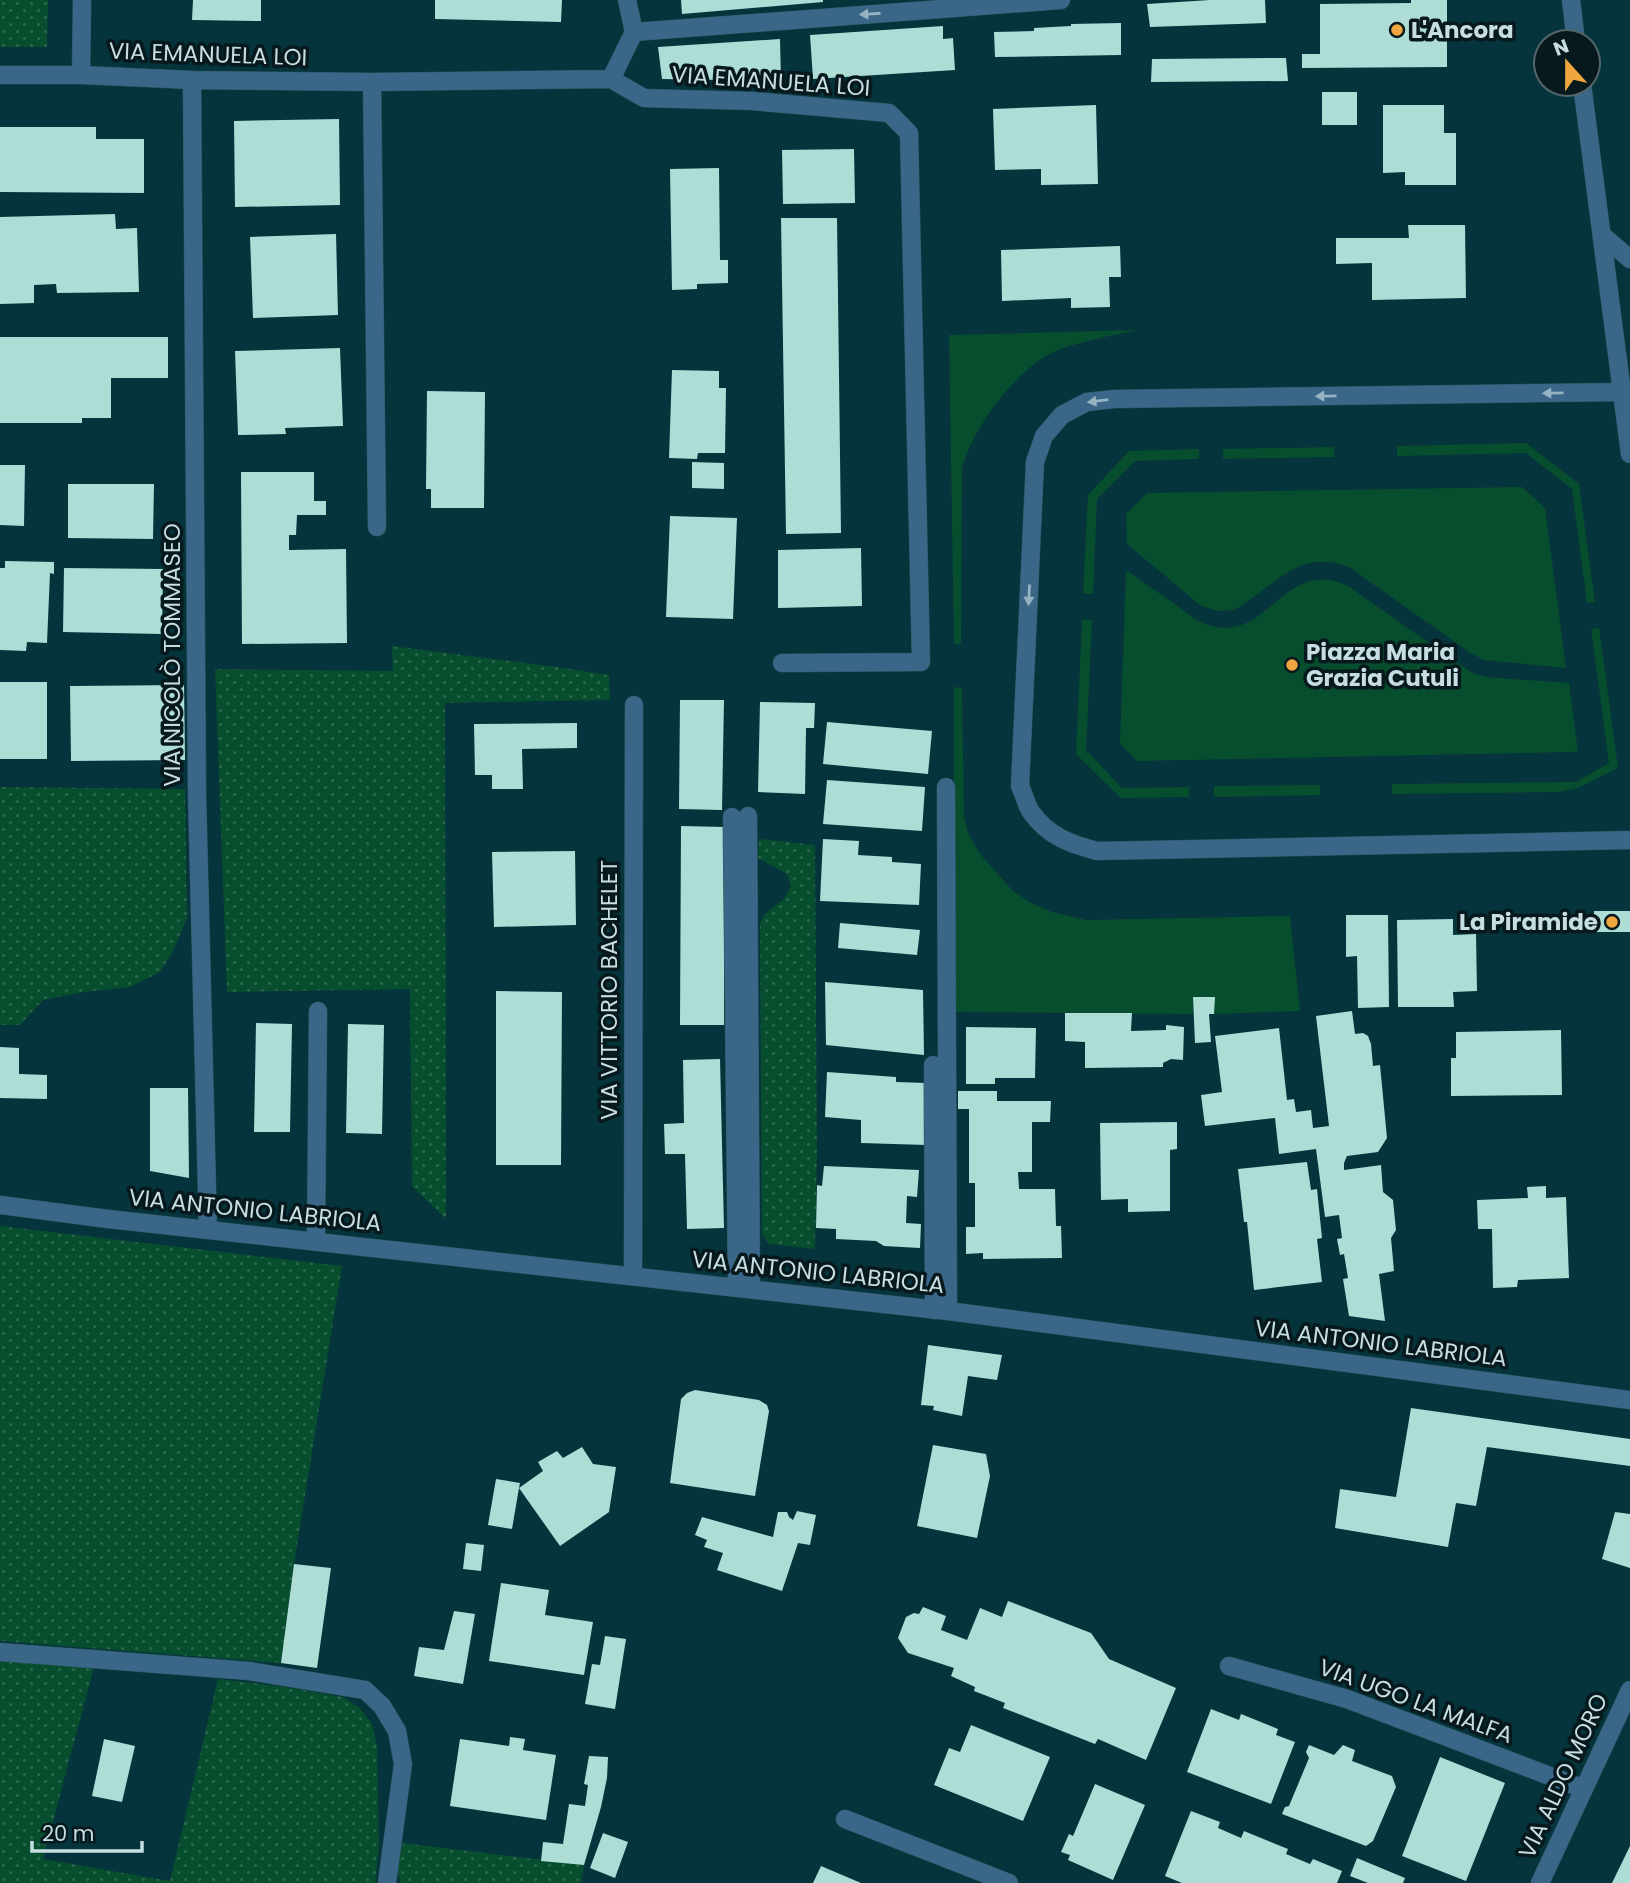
<svg xmlns="http://www.w3.org/2000/svg" width="1630" height="1883" font-family="Poppins,sans-serif">
  <style>
    .grass { fill: url(#grass-dots) }
    .garden { fill: #074e2e }
    .building { fill: #aeddd6 }
    .lines { fill: none; stroke-linecap: round; stroke-linejoin: round }
    .minor-casing { stroke: #28525a; stroke-width: 19 }
    .minor { stroke: #3a6687; stroke-width: 18 }
    .oneway { fill: #95b3c2 }
    .poi-dot { fill: #f0a63f; stroke: #07191c; stroke-width: 2.5 }
    .labels { text-anchor: middle; dominant-baseline: central; stroke-width: 7; stroke-linejoin: round; paint-order: stroke }
    .poi-label { font-size: 23px; font-weight: bold; fill: #c6dde2; stroke: #07191c; text-anchor: start }
    .street-label { font-size: 23px; fill: #c6dde2; stroke: #07191c }
  </style>
  <defs>
    <pattern id="grass-dots" width="8" height="8" patternUnits="userSpaceOnUse" patternTransform="scale(1.75)"><rect width="8" height="8" fill="#074e2e"/><path d="M2 2h.1M6 6h.1" fill="none" stroke="#2a674c" stroke-width="1.8" stroke-linecap="round"/></pattern>
  </defs>
  <rect width="100%" height="100%" fill="#05343c"/>
  <path class="grass" d="M0 0H48L47 47H0Z
    M392 646 564 668 609 675 610 700 445 703 446 1219 412 1186 410 989 227 992 215 669 393 671Z
    M0 787 185 789 187 918 173 951 160 972 130 987 84 992 43 1000 20 1025H0Z
    M759 839 815 845 817 1150 815 1249 769 1244 762 1235 760 924 765 914 784 899 791 886 787 874 758 858Z
    M0 1226 342 1266 294 1564 281 1663 0 1641Z
    M0 1661 94 1667 43 1859 170 1881 218 1679 285 1687 343 1697 360 1708 372 1724 377 1747 379 1845 375 1883H0Z
    M403 1843 584 1865 581 1883H401L396 1867Z"/>
  <path class="garden" d="M1137 330C1111 336 1083 341 1058 350 1019 365 971 429 962 469L961 644H954L949 335Z
    M1526 443 1579 484 1595 602 1587 603 1572 489 1526 453 1397 456V446Z
    M1334 447V457L1223 459V449Z
    M1199 449V459L1135 461 1097 499 1093 594 1083 593 1088 495 1129 451Z
    M1522 487 1545 508 1566 668 1484 660 1469 652 1349 567C1305 552 1289 572 1255 596 1248 601 1240 608 1232 610 1221 613 1210 609 1200 605L1127 544 1126 514 1147 493Z
    M1126 570C1142 581 1158 593 1175 604 1186 613 1198 623 1212 626 1270 641 1284 556 1348 586L1472 673 1486 677 1569 683 1578 751 1572 752 1137 761 1120 744Z
    M1082 620H1092L1086 750 1122 788 1189 787V797L1121 798 1076 754Z
    M1599 628 1618 768 1578 788 1559 792 1392 794V784L1576 782 1609 763 1591 629Z
    M954 687 962 688 964 817 968 833 980 854 1013 891 1031 903 1052 912 1086 920 1290 916 1300 1011 1214 1014V998H1193V1014L954 1012Z
    M1320 785V795L1214 797V786Z"/>
  <path class="building" d="M193 0H261V21L192 20Z
    M435 0H562L561 22 435 19Z
    M681 0H823V2L682 14Z
    M1210 0H1265L1266 23 1150 27 1147 4Z
    M1411 0H1447V67L1302 68V54H1320V4L1411 3Z
    M1121 23V55L995 57 994 32 1034 31V28L1071 26V24Z
    M943 26V39L953 38 955 70 813 79 810 35Z
    M780 39 781 81 662 79 658 47Z
    M1286 58 1288 81 1151 82 1152 59Z
    M1322 92H1357V125H1322Z
    M1096 105 1098 184 1041 185V169L995 170 993 109Z
    M1383 105H1444V133H1456V185H1405V172L1383 173Z
    M339 119 340 205 235 207 234 121Z
    M0 127H96V139H144V193L0 192Z
    M854 149 855 203 783 204 782 150Z
    M719 168 720 260H728V283L697 284V289L672 290 670 169Z
    M115 214 116 229 137 228 139 292 57 293 56 284 34 285V303L0 304V217Z
    M781 218H837L841 533 786 534Z
    M1408 225H1465L1466 298 1372 300V263L1336 264V238H1409Z
    M336 234 338 315 253 318 250 237Z
    M1120 246 1121 277H1109L1110 307 1071 308V298L1002 301 1001 250Z
    M0 337H168V378H111V418H82V423H0Z
    M340 348 343 426 285 428 286 434 238 435 235 351Z
    M672 370 719 371V388H726L725 453H698L697 459 669 458Z
    M427 391 485 392 484 508H431V489H426Z
    M692 462 724 463V489L692 488Z
    M0 465H25L24 526 0 525Z
    M241 472H314V501H326V515H297L296 535H289V550L346 549 347 643 242 644Z
    M68 484H154L153 539 68 538Z
    M670 516 737 518 733 619 666 617Z
    M861 548 862 606 778 608V550Z
    M5 561 54 562V574L50 573 47 643 27 642 26 651 0 650V568H5Z
    M64 568 163 569 162 634 63 632Z
    M0 682H47V759H0Z
    M184 685 185 760 71 761 70 686Z
    M680 700H724L722 810 679 809Z
    M760 702 815 703 814 728H806L805 794 758 792Z
    M827 722 932 731 928 774 823 764Z
    M577 723V748L522 749 523 789H492V775H475L474 724Z
    M827 780 925 787 922 831 823 824Z
    M681 826 724 827V1025H680Z
    M823 839 859 841 858 855 892 857V862L921 864 919 905 820 901Z
    M575 851 576 925 494 927 492 852Z
    M1594 911H1630V932H1594Z
    M1346 915H1388L1389 1007 1358 1008 1357 956 1346 957Z
    M1453 919V935L1476 934 1477 991 1453 992 1454 1007H1398L1397 920Z
    M840 923 920 930 917 955 838 948Z
    M825 982 923 990 924 1055 826 1045Z
    M496 991 562 992 561 1165H496Z
    M1193 997H1215L1214 1014H1209L1211 1042 1195 1043Z
    M1352 1011 1355 1034 1363 1033 1368 1036 1371 1044 1373 1066 1380 1065 1387 1138 1378 1152 1347 1156 1344 1163V1170L1381 1165 1383 1192 1393 1200 1396 1230 1391 1238 1394 1271 1379 1274 1385 1321 1349 1316 1343 1279 1348 1278 1344 1254 1340 1255 1337 1239 1342 1238 1339 1215 1325 1217 1316 1149 1279 1154 1275 1118 1205 1126 1201 1095 1222 1092 1215 1036 1279 1028 1287 1100 1294 1099 1296 1112 1311 1110 1313 1128 1329 1126 1316 1016Z
    M1065 1013H1132L1131 1031 1166 1030V1025L1184 1027 1183 1060 1171 1059 1163 1063V1067L1085 1068V1042L1065 1041Z
    M256 1023 292 1024 290 1132H254Z
    M348 1024 384 1025 382 1134 346 1133Z
    M966 1027 1036 1028 1035 1078H995V1084H966Z
    M1561 1030 1562 1095 1451 1096V1058H1456V1032Z
    M0 1047 19 1048V1074L47 1075V1099L0 1098Z
    M720 1059 724 1228 687 1229 685 1154H665L664 1124 684 1123 683 1060Z
    M827 1072 896 1077V1082L926 1083V1145L861 1143V1120L825 1117Z
    M150 1088H188L189 1178 150 1171Z
    M958 1091H997V1101H1051L1050 1122H1032V1172H1018L1019 1189H1055L1056 1226H1061L1062 1258 983 1259V1253L966 1254V1227H975V1183H969V1109H958Z
    M1177 1122V1149L1170 1150V1211L1128 1212V1199L1101 1200 1100 1123Z
    M1307 1162 1311 1190 1317 1189 1322 1238 1317 1239 1322 1282 1254 1290 1247 1222H1244L1238 1169Z
    M824 1166 919 1170 917 1197 907 1196 906 1223 921 1224 920 1248 884 1246 876 1241 836 1239V1229L816 1228 817 1185 822 1186Z
    M1546 1186V1198L1566 1197 1569 1278 1518 1280 1517 1287 1493 1288 1492 1229H1478L1477 1200 1528 1198 1527 1187Z
    M928 1345 1002 1355 997 1380 968 1376 962 1416 933 1410 934 1406 921 1405Z
    M695 1390 759 1400 767 1405 769 1411 755 1496 670 1483 681 1399 687 1393Z
    M1411 1408 1630 1439V1466L1487 1447 1476 1506 1456 1503 1448 1547 1335 1528 1340 1489 1396 1497Z
    M933 1445 986 1454 990 1476 977 1538 917 1526Z
    M582 1447 593 1464 616 1467 609 1512 560 1546 519 1488 512 1529 488 1525 496 1479 520 1483 519 1488 543 1471 538 1462 557 1451 563 1458Z
    M797 1511 816 1515 810 1545 798 1543 782 1591 717 1570 723 1553 704 1547 707 1540 695 1535 702 1517 773 1537 778 1512H787L789 1517 793 1520Z
    M1615 1512 1630 1514V1568L1602 1559Z
    M466 1543 484 1545 481 1571 463 1569Z
    M294 1564 331 1568 317 1668 281 1663Z
    M501 1583 549 1590 545 1615 593 1622 584 1675 489 1661Z
    M1008 1601 1091 1633 1109 1659 1176 1688 1146 1760 1098 1739 1095 1744 1003 1708 1005 1703 974 1691 975 1687 951 1676 954 1668 908 1653 898 1638 906 1617 914 1613 919 1614 923 1607 946 1616 941 1630 967 1640 980 1608 1002 1617Z
    M454 1611 475 1614 463 1684 414 1676 419 1647 444 1650Z
    M605 1636 626 1639 615 1709 585 1704 592 1664 600 1665Z
    M1211 1709 1239 1720 1241 1714 1278 1729 1276 1735 1295 1742 1271 1804 1187 1772Z
    M971 1725 1050 1757 1023 1821 934 1785 949 1748 960 1752Z
    M510 1737 525 1739 523 1750 556 1755 546 1820 450 1806 460 1739 509 1746Z
    M104 1739 135 1746 122 1802 92 1796Z
    M1309 1745 1334 1755 1343 1745 1355 1750 1352 1761 1392 1776 1396 1787 1373 1841 1366 1846 1282 1814 1285 1807 1289 1806 1309 1758 1306 1752Z
    M589 1756 608 1757 607 1778 601 1807 584 1865 541 1861 543 1842 563 1844 569 1804 585 1806 588 1785 584 1784Z
    M1440 1757 1505 1783 1466 1881 1402 1856Z
    M1095 1784 1145 1805 1113 1880 1068 1860 1070 1855 1061 1852 1069 1834 1073 1836Z
    M1191 1811 1220 1822 1218 1828 1241 1838 1244 1831 1288 1849 1286 1854 1310 1864 1313 1859 1342 1871 1337 1883H1182L1165 1876Z
    M603 1833 628 1842 615 1878 590 1868Z
    M1630 1846V1883H1612Z
    M1357 1858 1405 1878 1403 1883H1368L1350 1876Z
    M821 1866 861 1883H813Z"/>
  <g class="lines">
    <g class="minor-casing">
      <path id="minor" d="M1571 0 1576 42
        M634 32 1061 0
        M0 75H81L192 80 372 82 611 79 644 98 752 101 889 113 909 133 921 662 782 663
        M81 75 82 0
        M611 79 634 32 627 0
        M192 80 197 793 208 1230
        M372 82 377 527
        M1582 84 1630 454
        M1602 235 1630 259
        M1621 392 1114 399 1087 402 1062 415 1044 436 1035 462 1020 786C1024 794 1026 804 1031 812 1048 836 1070 844 1097 851L1630 840
        M946 787 948 1311
        M748 816 751 1289
        M732 817 737 1288
        M933 1065 934 1310
        M0 1205 108 1219 948 1311 1630 1400
        M316 1241 318 1011
        M633 1276 634 705
        M0 1652 249 1671 365 1690 382 1706 397 1731 403 1764 387 1883
        M1229 1666 1347 1699 1584 1789
        M845 1819 1009 1883
        M1540 1883 1630 1690"/>
    </g>
    <use href="#minor" class="minor"/>
  </g>
  <defs><path id="oneway-solid" d="M-6-.8H1V-3.2L6.5 0L1 3.2V.8H-6Z" transform="scale(1.75)"/></defs>
  <g class="oneway">
    <use href="#oneway-solid" transform="translate(870 14) rotate(176)"/>
    <use href="#oneway-solid" transform="translate(1553 393) rotate(179)"/>
    <use href="#oneway-solid" transform="translate(1326 396) rotate(179)"/>
    <use href="#oneway-solid" transform="translate(1098 401) rotate(173)"/>
    <use href="#oneway-solid" transform="translate(1029 595) rotate(93)"/>
  </g>
  <g class="poi-dot">
    <circle cx="1397" cy="30" r="7"/>
    <circle cx="1292" cy="665" r="7"/>
    <circle cx="1612" cy="922" r="7"/>
  </g>
  <g class="labels">
    <g class="poi-label">
      <text x="1411" y="30">L'Ancora</text>
      <text x="1306" y="652">Piazza Maria<tspan x="1306" dy="26">Grazia Cutuli</tspan></text>
      <text x="1598" y="922" text-anchor="end">La Piramide</text>
    </g>
    <g class="street-label">
      <text transform="translate(208 54) rotate(2)">VIA EMANUELA LOI</text>
      <text transform="translate(771 81) rotate(4)">VIA EMANUELA LOI</text>
      <text transform="translate(172 655) rotate(-90)">VIA NICOLÒ TOMMASEO</text>
      <text transform="translate(609 990) rotate(-90)">VIA VITTORIO BACHELET</text>
      <text transform="translate(255 1210) rotate(6)">VIA ANTONIO LABRIOLA</text>
      <text transform="translate(818 1272) rotate(6)">VIA ANTONIO LABRIOLA</text>
      <text transform="translate(1381 1343) rotate(7)">VIA ANTONIO LABRIOLA</text>
      <text transform="translate(1416 1701) rotate(20)">VIA UGO LA MALFA</text>
      <text transform="translate(1563 1776) rotate(-65)">VIA ALDO MORO</text>
    </g>
  </g>
  <g transform="translate(1567 63) rotate(339)"><circle r="33" fill="#07191c" stroke="#53676b" stroke-width="2"/>
  <path d="M0-5L12 26L0 18L-12 26Z" fill="#f0a63f"/>
  <text y="-10" font-size="19" font-weight="bold" text-anchor="middle" fill="#c6dde2">N</text>
  </g>
  <path d="M32 1841v10h110v-10" fill="none" stroke="#c6dde2" stroke-width="3.5"/>
  <text x="42" y="1841" font-size="21" fill="#c6dde2" stroke="#07191c" stroke-width="5" paint-order="stroke">20 m</text>
</svg>
